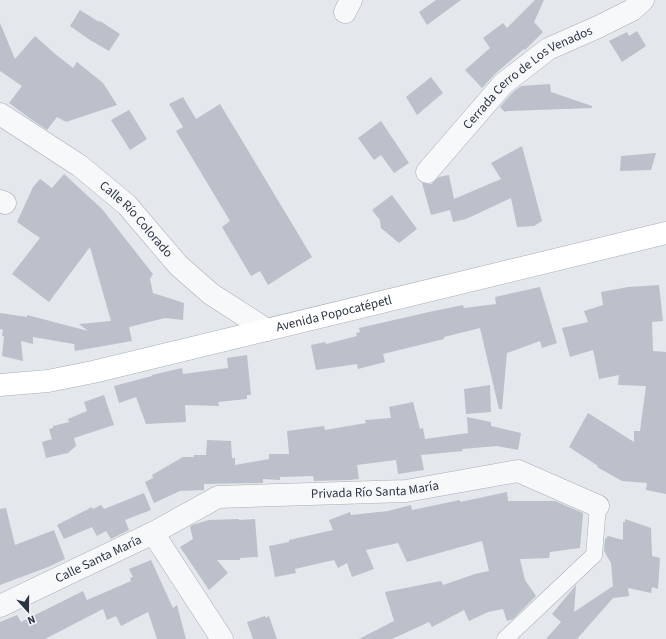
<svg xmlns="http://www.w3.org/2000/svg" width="666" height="639" font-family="'Source Sans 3',sans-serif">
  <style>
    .building { fill: #bbc0ca }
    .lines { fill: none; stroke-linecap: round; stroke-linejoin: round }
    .pedestrian-casing { stroke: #a9aeb7; stroke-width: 17 }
    .minor-casing { stroke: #a9aeb7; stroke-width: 23 }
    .secondary-casing { stroke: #a9aeb7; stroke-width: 23 }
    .pedestrian { stroke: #f7f8fa; stroke-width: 16 }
    .minor { stroke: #f7f8fa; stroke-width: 22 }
    .secondary { stroke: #fff; stroke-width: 22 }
    .labels { text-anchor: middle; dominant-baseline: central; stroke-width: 3; stroke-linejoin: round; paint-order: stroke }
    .street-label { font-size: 13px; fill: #2b3445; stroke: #f4f6f9 }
  </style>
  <rect width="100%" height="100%" fill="#e4e7ec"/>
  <path class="building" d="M436 0H461L427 25 419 12Z
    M535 0H544L534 22 543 32 525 50 524 49 495 74 482 88 465 70 490 48 483 38 503 23 507 28Z
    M80 10 99 22 100 21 120 34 109 51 90 40 70 26Z
    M0 23 15 59 35 36 54 53 73 68 77 62 103 83 117 105 66 122 57 117 47 130 28 117 9 103 22 86 0 71Z
    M637 31 646 46 622 62 609 41 627 32 629 36Z
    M431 77 443 93 417 115 406 97Z
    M550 84 551 92 592 106V108L507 111 505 112 500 107 512 93 521 86Z
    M183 97 196 119 220 104 312 257 268 285 260 271 251 276 222 227 230 221 176 131 183 127 169 104Z
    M129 110 147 139 130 150 111 120Z
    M381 121 409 163 394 173 381 155 374 160 358 138Z
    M522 146 542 221 534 226 517 227 511 198 466 219 453 222 450 210 431 215 422 183 431 184 439 177 449 175 454 199 501 179 491 163Z
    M656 153 651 170 620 171 621 156Z
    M64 174 102 209 153 274 150 279 153 293 184 303 183 320 165 318 129 327 132 341 75 351 74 344 33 337V344L21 341 23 361 2 356 4 336H2L3 330 0 329V313L27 317V315L88 331 79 324 111 321 90 247 49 302 12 274 40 238 17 222 33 187 40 179 52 188Z
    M392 195 417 229 399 243 381 228 380 220 372 210Z
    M659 285 663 321 652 322 653 351 666 352V494L646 490 647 483 622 481 597 467 598 466 569 447 588 413 634 442V431H640L646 386 618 385 619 375 599 379 593 350 570 357 562 328 588 322 584 311 603 305 601 292 628 287Z
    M540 287 557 343 542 348 540 341 507 353 502 409H499L480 328 444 337V339L383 354 385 362 358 369 357 364 316 370 311 345 325 342 326 344 357 336 356 333 360 332 359 328 429 312 463 305 464 308 496 304 495 297Z
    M247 355 251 395H247V399L218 402 219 406 185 405 186 422 146 424 136 397 119 403 114 386 152 376V375L182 368 183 374 228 368 227 358Z
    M490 385 491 412 466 414 464 389Z
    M104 395 114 425 74 438 76 446 68 453 46 458 42 442 52 439 49 429 53 428V426L69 422 68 419 87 411 84 402Z
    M413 402 420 429 423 428 425 439 468 433 467 417 491 422V426L521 433 518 450 497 446 462 449 463 451 421 455 424 470 398 474 396 460 357 465 359 479 349 480 314 481 313 476 280 477V480L263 479V483L204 484V490L180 491 154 503 145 482 153 478 152 475 183 457H194V455H206L207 440 231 441 232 458H235V465L269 459V454H289L287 431 324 426 325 430 366 423 365 420 391 418 389 407Z
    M507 492 508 501H555L583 513V515L580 548 550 552 549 558 520 559 525 580 536 596 513 619 507 621 503 609 488 612 469 621 464 610 432 627 429 622 392 639H359L394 621 385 592 441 581 443 585 475 574 489 571 482 541 407 562 398 543 366 550 374 569 352 577 347 563 338 568 334 560 295 569 296 573 275 577 269 546 289 542V540L333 530 329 520 350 512 351 515 388 511 411 505 412 510 460 500V502Z
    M144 493 151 510 125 520 129 530 111 539 106 531 97 536 92 527 64 539 57 525 92 507 93 509 101 505 104 509Z
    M6 508 15 545 54 530 65 559 48 567 0 585V509Z
    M239 519V520L255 519 258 557 240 558V560H217L228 573 209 590 180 547 193 539 190 527 192 525 209 520Z
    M625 519 651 528 652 556 660 558 658 589 652 587 651 593 628 588 629 596 614 598V597L577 639H546L561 622 552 614 576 585 574 612 613 586 611 563 604 551 605 539 608 536 623 540V522H625Z
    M151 560 173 608 177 605 186 639H157L148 612 121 626 116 616 107 620 103 609 45 639H0V622L17 615 21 622 83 591 87 600 131 581 130 578 133 577 129 569Z
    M265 616 266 618 269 616 277 639H253L247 622Z"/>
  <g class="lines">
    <g class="pedestrian-casing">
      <path id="pedestrian" d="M505 639 594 555 598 506"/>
    </g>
    <g class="minor-casing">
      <g id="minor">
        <path d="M345 12 351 0"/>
        <path id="s1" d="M0 114 80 166 127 205 178 265 211 294 267 330"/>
        <path id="s2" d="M427 172 503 84 548 49 598 27 632 10 643 0"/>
        <path d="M0 201 5 203"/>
        <path d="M153 533 222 639"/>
        <path id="s3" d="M0 606 153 533 218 497 406 491 518 471 598 506"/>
      </g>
    </g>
    <g class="secondary-casing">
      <g id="secondary">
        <path id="s4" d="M0 385 48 381 93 372 666 233"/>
      </g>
    </g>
    <use href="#pedestrian" class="pedestrian"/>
    <use href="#minor" class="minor"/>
    <use href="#secondary" class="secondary"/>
  </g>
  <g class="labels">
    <g class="street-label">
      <text stroke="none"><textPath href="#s2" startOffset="140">Cerrada Cerro de Los Venados</textPath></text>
      <text stroke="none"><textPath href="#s1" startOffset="173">Calle Río Colorado</textPath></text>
      <text stroke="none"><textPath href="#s4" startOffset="342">Avenida Popocatépetl</textPath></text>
      <text stroke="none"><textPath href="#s3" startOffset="401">Privada Río Santa María</textPath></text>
      <text stroke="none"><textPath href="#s3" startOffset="109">Calle Santa María</textPath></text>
    </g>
  </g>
  <g transform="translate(28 611) rotate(159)" stroke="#f4f6f9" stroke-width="3" paint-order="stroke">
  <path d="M0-3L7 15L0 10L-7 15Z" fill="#2b3445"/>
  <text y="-6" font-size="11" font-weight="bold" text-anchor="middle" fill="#2b3445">N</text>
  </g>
</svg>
